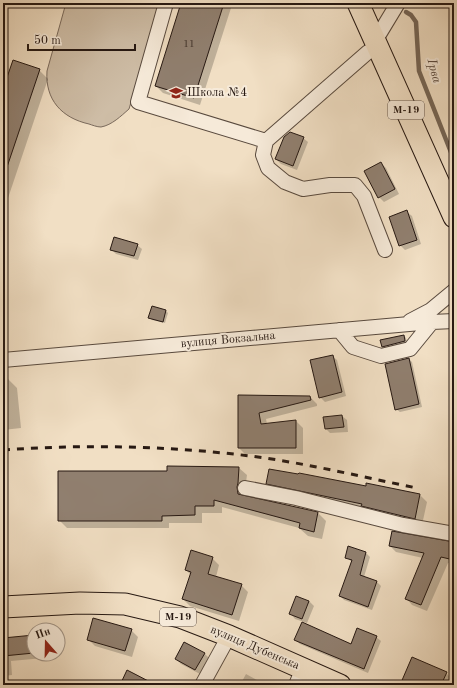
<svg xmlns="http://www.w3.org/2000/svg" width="457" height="688" font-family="'Old Standard TT',serif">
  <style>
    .green { fill: #cebda6; stroke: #7a6a5c }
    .shadow { fill: #0003 }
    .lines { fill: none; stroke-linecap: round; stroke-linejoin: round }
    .stream { stroke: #766758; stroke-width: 4.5 }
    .building { fill: #907f6f; stroke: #261812 }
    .minor-casing { stroke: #594a3e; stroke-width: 16 }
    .highway-casing { stroke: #261812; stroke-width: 23 }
    .minor { stroke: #f6ead9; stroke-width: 14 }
    .highway { stroke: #f1dfc4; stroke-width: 21 }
    .rail { stroke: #261812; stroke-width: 3; stroke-dasharray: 7 7; stroke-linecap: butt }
    .labels { text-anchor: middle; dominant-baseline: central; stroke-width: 4; stroke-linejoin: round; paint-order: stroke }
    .number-label { font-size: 10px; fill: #403229 }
    .shield { fill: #f6ead9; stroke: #64574e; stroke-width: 1 }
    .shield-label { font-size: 11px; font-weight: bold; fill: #261812 }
    .poi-label { font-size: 12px; fill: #261812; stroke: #f6ead9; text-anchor: start }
    .street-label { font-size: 12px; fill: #261812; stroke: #f6ead9 }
    .water-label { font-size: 13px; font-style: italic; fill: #5c4c41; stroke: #f6ead9 }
  </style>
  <rect width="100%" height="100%" fill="#f1dfc4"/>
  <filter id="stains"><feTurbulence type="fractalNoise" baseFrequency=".005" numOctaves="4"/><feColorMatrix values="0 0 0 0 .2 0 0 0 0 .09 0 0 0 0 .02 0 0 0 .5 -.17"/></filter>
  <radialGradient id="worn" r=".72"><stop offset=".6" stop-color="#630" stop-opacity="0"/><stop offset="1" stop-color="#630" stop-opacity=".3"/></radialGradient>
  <path class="green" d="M66 3H160L129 109C121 116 112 125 101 127 97 127 92 125 89 124 62 118 45 100 47 71Z"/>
  <path class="shadow" d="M182 3H227L231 8 200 105 163 93 156 86Z
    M39 70 48 79 3 213V92Z
    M303 138 308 142 297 170 281 164 276 159Z
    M381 163 386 168 399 194 384 202 379 197Z
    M407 212 412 216 421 244 405 250 400 245Z
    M137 245 142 249 138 260 116 254 111 249Z
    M3 292 5 294 3 304Z
    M152 307 166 311 168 313 165 323 152 320 150 318Z
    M404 336 406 338 407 343 385 349 383 347Z
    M332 356 337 360 346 396 325 402 320 397Z
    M409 359 412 362 422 407 400 412 396 409Z
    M8 379 17 388 21 428 3 430V380Z
    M239 396 310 397 317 404V406L266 419 267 424 296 421 303 428V454H245L238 447Z
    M342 416 347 420 348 432 330 433 326 429Z
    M168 467 239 468 247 475 244 497 318 513 326 521 322 539 308 536 299 528 222 507V513H202V523H169V528H67L59 520 168 472Z
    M267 483 420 495 427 502 422 525 274 490Z
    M454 544V564L448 563 427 611 412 605 406 598 423 558 396 552 390 546Z
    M366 553 370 557 364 577 377 582 381 586 372 610 344 600 340 596 352 562 346 557Z
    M212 558 219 565 216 577 241 585 248 592 239 621 190 606 183 599 191 575 186 570Z
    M297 597 309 601 314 606 307 623 295 619 291 614Z
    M131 630 138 637 132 657 95 646 88 639Z
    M3 634 8 638 34 636V654H55V657L11 661 12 675 3 676Z
    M376 637 381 641 368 673 300 644 295 640 351 645Z
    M204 653 209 658 200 674 181 664 176 659Z
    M446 673 453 680 451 685H401Z
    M246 674 266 685H240Z"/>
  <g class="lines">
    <path class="stream" d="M406 12 411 15 416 22 419 71 454 160"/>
  </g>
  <path class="building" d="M181 3H224L194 98 155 86Z
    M13 60 40 69 5 173 3 172V89Z
    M290 132 304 137 293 166 275 159 284 137Z
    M381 162 395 189 378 198 364 171Z
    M407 210 417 240 399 246 389 217Z
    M114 237 138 244 134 256 110 250Z
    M152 306 166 310 163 322 148 318Z
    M404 335 405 341 382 347 380 340Z
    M333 355 342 392 319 398 310 360Z
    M409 358 419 404 395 410 385 364Z
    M238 395 310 396 311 400 259 413 261 424 296 420V448H238Z
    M342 415 344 427 325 429 323 417Z
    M167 466 239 467 238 483 237 487 238 494 318 512 314 532 299 528 300 523 214 500V506H195V515L162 516V521H58V471H167Z
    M269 469 298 474 299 473 366 486V483L420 494 415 519 361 506 362 504 266 484Z
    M392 531 454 542V560L441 557 421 605 405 599 424 553 389 546Z
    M348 546 366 552 360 575 377 581 368 607 339 596 352 560 345 558Z
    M191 550 213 557 208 574 242 584 232 615 182 599 191 572 185 570Z
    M296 596 309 601 302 619 289 614Z
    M93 618 132 629 125 651 87 640Z
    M302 622 351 644 357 628 377 636 364 669 294 640Z
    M34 635V653L3 656V638Z
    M184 642 205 653 195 670 175 659Z
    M412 657 447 672 441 685H400Z
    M127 670 156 685H120Z"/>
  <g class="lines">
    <g class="minor-casing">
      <path id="minor" d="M166 3 138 102 266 141 368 52 378 50
        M375 41 398 3
        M266 141 263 155 268 168 285 182 303 189 330 185H355L364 196 385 250
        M410 321 431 310 454 291
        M339 330 353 347 381 356 410 349 432 322
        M3 360 432 322 454 321
        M245 488 296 498 403 525 454 534
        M202 685 229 636
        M296 685 303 668"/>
    </g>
    <g class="highway-casing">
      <path id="highway" d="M358 3 454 217
        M3 607 80 603 125 604 180 617 229 636 340 685"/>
    </g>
    <use href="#minor" class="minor"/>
    <use href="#highway" class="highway"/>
    <path class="rail" d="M3 450C85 444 169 446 250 456 306 463 362 477 417 488"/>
  </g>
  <defs>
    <g id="school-bare" transform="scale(1.08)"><path d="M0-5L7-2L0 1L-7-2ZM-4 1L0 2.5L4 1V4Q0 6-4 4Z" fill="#8f2418" stroke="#f6ead9" stroke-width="2.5" paint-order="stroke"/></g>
  </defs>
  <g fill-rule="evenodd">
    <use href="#school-bare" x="176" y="93"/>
  </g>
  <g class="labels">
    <g class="number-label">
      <text x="189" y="44">11</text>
    </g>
    <g class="shield">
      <rect x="388" y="101" width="36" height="18" rx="3"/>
      <rect x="160" y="608" width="36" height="18" rx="3"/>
    </g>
    <g class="shield-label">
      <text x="406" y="110">М-19</text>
      <text x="178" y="617">М-19</text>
    </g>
    <g class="poi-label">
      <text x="187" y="93">Школа №4</text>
    </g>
    <g class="street-label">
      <text transform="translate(228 340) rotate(-5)">вулиця Вокзальна</text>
      <text transform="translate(255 648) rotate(23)">вулиця Дубенська</text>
    </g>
    <g class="water-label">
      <text transform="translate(434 71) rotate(76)">Ірва</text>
    </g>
  </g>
  <rect width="457" height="688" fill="none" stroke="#f1dfc4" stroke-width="16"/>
  <rect x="4" y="4" width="449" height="680" fill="none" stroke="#261812" stroke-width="2"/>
  <rect x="8" y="8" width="441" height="672" fill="none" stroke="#261812"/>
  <g transform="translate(46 642) rotate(340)"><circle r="19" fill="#f6ead9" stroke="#a39689"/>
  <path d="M0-3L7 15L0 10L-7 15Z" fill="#8f2418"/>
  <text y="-6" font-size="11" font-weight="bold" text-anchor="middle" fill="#261812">Пн</text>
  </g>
  <path d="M28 44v6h107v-6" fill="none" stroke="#261812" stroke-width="2"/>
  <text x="34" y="44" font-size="12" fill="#261812" stroke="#f6ead9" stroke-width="3" paint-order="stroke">50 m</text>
  <rect width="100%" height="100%" filter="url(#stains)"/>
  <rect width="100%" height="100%" fill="url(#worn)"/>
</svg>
